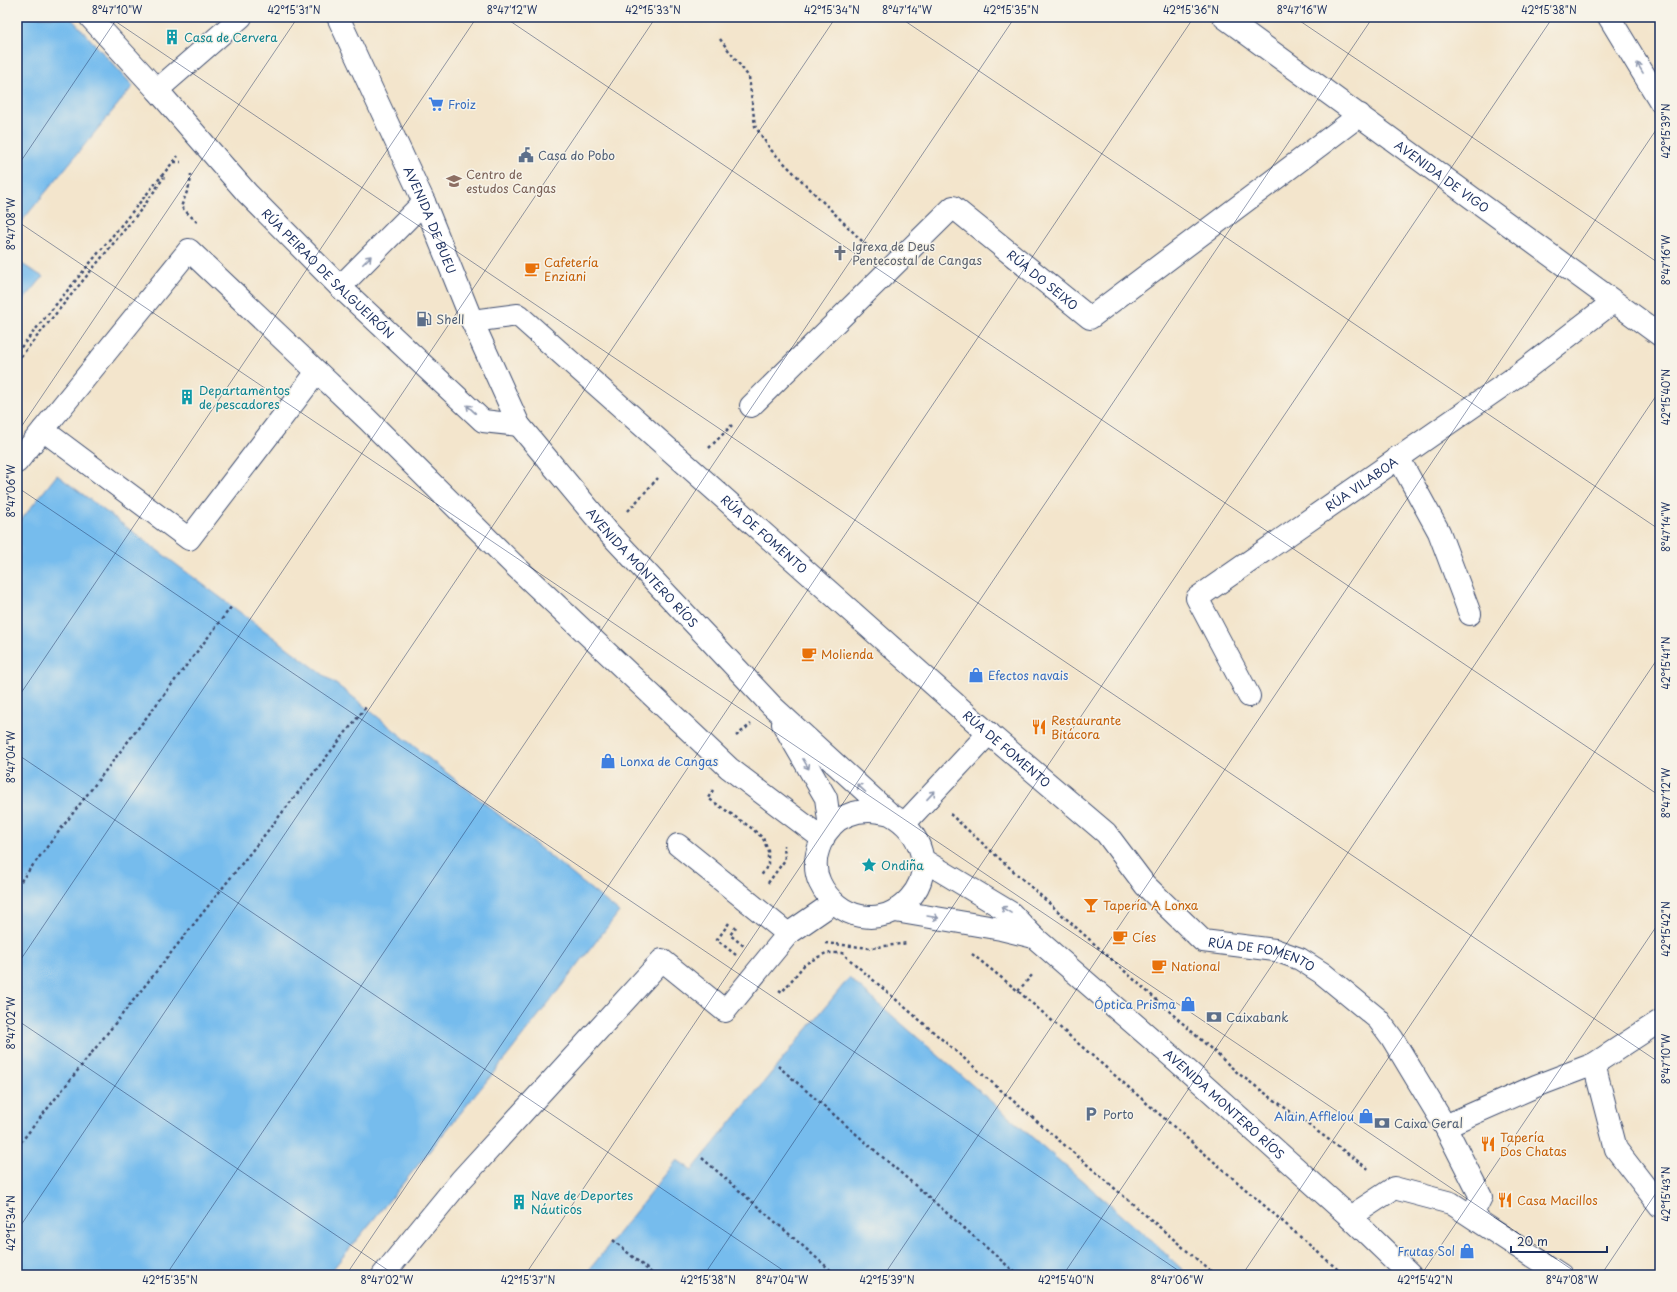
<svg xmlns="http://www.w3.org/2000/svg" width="1677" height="1292" font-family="'Playpen Sans',sans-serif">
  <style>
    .water { fill: #76bced; stroke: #4876a6 }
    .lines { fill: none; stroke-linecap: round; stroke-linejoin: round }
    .minor-casing { stroke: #3b4a6e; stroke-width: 24 }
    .major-casing { stroke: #3b4a6e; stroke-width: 24 }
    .path { stroke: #3b4a6e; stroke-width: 2.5; stroke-dasharray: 3 3; stroke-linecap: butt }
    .minor { stroke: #fff; stroke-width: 22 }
    .major { stroke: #fff; stroke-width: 22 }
    .oneway { stroke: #8d97ae }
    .ticks { fill: none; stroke: #1b2f5e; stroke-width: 1; stroke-opacity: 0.45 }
    .labels { text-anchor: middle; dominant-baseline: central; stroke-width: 3; stroke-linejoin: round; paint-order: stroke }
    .culture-label { font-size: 12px; fill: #0d838f; stroke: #f7f3e8; text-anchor: start }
    .shop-label { font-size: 12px; fill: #366cbe; stroke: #f7f3e8; text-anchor: start }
    .service-label { font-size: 12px; fill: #4e5e75; stroke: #f7f3e8; text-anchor: start }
    .education-label { font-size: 12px; fill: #785e54; stroke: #f7f3e8; text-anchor: start }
    .street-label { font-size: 12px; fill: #1b2f5e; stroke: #f7f3e8 }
    .worship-label { font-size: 12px; fill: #5b616d; stroke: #f7f3e8; text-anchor: start }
    .food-label { font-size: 12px; fill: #c56008; stroke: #f7f3e8; text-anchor: start }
    .neatline { fill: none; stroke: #1b2f5e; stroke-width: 1.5 }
    .ticks-label { font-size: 10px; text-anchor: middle; fill: #1b2f5e }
  </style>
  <rect width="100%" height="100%" fill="#f7f3e8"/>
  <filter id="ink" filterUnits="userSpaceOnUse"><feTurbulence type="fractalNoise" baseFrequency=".025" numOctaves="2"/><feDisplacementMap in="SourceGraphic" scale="8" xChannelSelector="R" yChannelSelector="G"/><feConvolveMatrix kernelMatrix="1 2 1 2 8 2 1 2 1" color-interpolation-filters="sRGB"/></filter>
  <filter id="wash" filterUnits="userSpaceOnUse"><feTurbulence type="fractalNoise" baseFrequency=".012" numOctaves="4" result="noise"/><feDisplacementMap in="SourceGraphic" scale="16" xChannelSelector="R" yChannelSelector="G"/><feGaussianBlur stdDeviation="0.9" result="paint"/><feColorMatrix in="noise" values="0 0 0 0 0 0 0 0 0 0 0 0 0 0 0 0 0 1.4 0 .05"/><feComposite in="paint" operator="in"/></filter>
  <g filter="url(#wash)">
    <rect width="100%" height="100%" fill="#f3e5cc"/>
    <path class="water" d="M17 17H70L133 86 17 227Z
      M17 261 43 277 17 308Z
      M57 475 353 697 619 912 508 1055 328 1275H17V525Z
      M849 978 1155 1244 1188 1275H585L677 1160 692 1170Z"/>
  </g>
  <g filter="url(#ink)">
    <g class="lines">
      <g class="minor-casing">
        <g id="minor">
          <path id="s1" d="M90 17 157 90 247 193 340 287 483 421 519 425"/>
          <path d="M1609 17 1660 101"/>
          <path d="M157 90 241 17"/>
          <path d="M340 287 424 202"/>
          <path id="s2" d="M472 321 518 315 979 725 1106 833 1145 885 1203 941 1275 950 1300 959 1322 973 1378 1019 1392 1038 1445 1126 1481 1197 1472 1215"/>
          <path id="s3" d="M751 406 953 207 1090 318 1360 115"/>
          <path d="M43 430 189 539 317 372"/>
          <path d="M1398 457 1439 532 1470 614"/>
          <path d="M17 462 189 250 367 419 513 564 729 768 823 839"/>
          <path id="s4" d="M1249 696 1197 598 1518 375 1613 302"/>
          <path d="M905 823 989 733"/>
          <path d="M678 845 788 934"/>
          <path d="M1594 1064 1616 1149 1660 1206"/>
          <path d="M1445 1126 1536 1086 1594 1064 1660 1021"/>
          <path d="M1350 1217 1394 1188 1451 1203 1561 1275"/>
          <path d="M383 1275 461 1180 662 960 725 1011 788 934 833 903"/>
        </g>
      </g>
      <g class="major-casing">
        <g id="major">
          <path id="s5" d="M338 17 424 202 472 321 519 425 609 533 772 706 890 814C921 831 935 870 910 898 882 930 837 919 820 883 808 859 824 824 848 815 863 809 876 811 890 814"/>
          <path id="s6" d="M1224 17 1660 335"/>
          <path d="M783 724 826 798 830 828"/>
          <path id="s7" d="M923 860 1011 913 1034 937 1177 1061 1350 1217 1410 1275"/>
          <path d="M895 911 1001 929 1034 937"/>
        </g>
      </g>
      <path class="path" d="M720 39 749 77 755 126 771 150 871 250
        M174 162H181
        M191 174 190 184 181 207 197 222
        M17 352 178 156
        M17 361 144 206 164 177
        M709 448 732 425
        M628 511 658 478
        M736 736 751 724
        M713 790 708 798 750 827 763 838 768 851V865L761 876
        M950 814 1239 1074 1370 1170
        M768 883 785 860 784 845
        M17 886 232 606
        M729 923 717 940 736 955
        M736 927 730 935 744 946
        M825 943 870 948 908 943
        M972 954 1018 991 1344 1275
        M779 990 782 992 805 964 826 953H842L1215 1275
        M1018 991 1033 974
        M778 1066 1018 1275
        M17 1147 366 707
        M702 1158 836 1275
        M613 1240 654 1275"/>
      <use href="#minor" class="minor"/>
      <use href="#major" class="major"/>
    </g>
    <defs><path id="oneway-shaft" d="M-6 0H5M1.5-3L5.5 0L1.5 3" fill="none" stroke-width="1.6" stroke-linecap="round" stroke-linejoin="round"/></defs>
    <g class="oneway">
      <use href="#oneway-shaft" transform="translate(1640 68) rotate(-121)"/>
      <use href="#oneway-shaft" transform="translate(367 260) rotate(-45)"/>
      <use href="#oneway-shaft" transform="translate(471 409) rotate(-137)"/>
      <use href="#oneway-shaft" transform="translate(806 764) rotate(60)"/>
      <use href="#oneway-shaft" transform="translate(861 788) rotate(-137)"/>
      <use href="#oneway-shaft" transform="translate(931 795) rotate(-47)"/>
      <use href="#oneway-shaft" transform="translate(1006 910) rotate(-148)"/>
      <use href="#oneway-shaft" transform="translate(933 917) rotate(10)"/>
    </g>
  </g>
  <path class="ticks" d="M109 17 1660 1063M504 17 1660 796M899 17 1660 530M1294 17 1660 264M17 167 118 17M17 221 1580 1275M17 433 298 17M17 487 1185 1275M17 699 477 17M17 754 790 1275M17 965 656 17M17 1020 395 1275M17 1231 836 17M166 1275 1015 17M346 1275 1194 17M525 1275 1373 17M704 1275 1553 17M884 1275 1660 124M1063 1275 1660 390M1242 1275 1660 655M1421 1275 1660 921M1601 1275 1660 1187"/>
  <defs>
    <g id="building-bare" transform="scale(1.2)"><path d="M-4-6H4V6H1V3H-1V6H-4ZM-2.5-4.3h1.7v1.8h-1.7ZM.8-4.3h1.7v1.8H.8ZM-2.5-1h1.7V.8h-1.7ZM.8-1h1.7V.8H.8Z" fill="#0f9aa8" stroke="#f7f3e8" stroke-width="2.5" paint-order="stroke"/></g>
    <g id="supermarket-bare" transform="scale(1.2)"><path d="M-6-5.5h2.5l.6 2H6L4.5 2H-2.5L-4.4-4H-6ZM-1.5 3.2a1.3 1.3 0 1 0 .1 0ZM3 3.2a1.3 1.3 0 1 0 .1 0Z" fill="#3f7fe0" stroke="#f7f3e8" stroke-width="2.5" paint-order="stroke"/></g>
    <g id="civic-bare" transform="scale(1.2)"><path d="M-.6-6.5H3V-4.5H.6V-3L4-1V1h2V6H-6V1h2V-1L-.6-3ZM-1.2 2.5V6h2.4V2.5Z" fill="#5c6f8a" stroke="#f7f3e8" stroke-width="2.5" paint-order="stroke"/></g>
    <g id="school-bare" transform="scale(1.2)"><path d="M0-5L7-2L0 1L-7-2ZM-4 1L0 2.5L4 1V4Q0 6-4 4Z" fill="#8d6e63" stroke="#f7f3e8" stroke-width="2.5" paint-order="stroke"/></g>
    <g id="church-bare" transform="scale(1.2)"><path d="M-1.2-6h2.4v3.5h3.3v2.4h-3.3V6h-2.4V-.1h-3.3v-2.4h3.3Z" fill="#6b7280" stroke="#f7f3e8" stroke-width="2.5" paint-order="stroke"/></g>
    <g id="cafe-bare" transform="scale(1.2)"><path d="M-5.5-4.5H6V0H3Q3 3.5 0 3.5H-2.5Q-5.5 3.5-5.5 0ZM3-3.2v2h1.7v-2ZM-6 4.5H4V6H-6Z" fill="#e8710a" stroke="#f7f3e8" stroke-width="2.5" paint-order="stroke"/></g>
    <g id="fuel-bare" transform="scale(1.2)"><path d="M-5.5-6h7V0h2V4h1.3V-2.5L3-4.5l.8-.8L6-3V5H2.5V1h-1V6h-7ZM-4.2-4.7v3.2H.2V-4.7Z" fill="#5c6f8a" stroke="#f7f3e8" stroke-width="2.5" paint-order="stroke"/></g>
    <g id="shop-bare" transform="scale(1.2)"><path d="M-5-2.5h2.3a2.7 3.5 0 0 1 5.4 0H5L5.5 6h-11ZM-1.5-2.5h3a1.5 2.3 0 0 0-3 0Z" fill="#3f7fe0" stroke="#f7f3e8" stroke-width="2.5" paint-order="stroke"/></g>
    <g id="restaurant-bare" transform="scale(1.2)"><path d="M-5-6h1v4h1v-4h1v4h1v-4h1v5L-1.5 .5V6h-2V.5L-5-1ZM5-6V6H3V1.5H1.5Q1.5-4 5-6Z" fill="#e8710a" stroke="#f7f3e8" stroke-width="2.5" paint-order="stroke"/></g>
    <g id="sight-bare" transform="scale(1.2)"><path d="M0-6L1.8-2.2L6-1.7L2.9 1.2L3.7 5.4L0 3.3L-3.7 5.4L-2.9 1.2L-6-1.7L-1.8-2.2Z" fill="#0f9aa8" stroke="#f7f3e8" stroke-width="2.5" paint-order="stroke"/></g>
    <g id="bar-bare" transform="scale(1.2)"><path d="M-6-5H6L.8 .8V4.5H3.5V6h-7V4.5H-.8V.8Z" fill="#e8710a" stroke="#f7f3e8" stroke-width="2.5" paint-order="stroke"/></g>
    <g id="bank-bare" transform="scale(1.2)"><path d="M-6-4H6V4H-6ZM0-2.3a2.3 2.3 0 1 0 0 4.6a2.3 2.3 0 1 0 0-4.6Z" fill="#5c6f8a" stroke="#f7f3e8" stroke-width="2.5" paint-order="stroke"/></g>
    <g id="parking-bare" transform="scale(1.2)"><path d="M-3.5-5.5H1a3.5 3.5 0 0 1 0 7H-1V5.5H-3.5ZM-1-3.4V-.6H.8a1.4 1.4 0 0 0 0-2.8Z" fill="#5c6f8a" stroke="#f7f3e8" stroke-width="2.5" paint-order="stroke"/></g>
  </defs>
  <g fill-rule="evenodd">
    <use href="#building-bare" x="172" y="37"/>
    <use href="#supermarket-bare" x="436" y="104"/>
    <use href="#civic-bare" x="526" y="155"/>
    <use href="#school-bare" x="454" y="181"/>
    <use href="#church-bare" x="840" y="253"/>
    <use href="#cafe-bare" x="532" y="269"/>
    <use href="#fuel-bare" x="424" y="319"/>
    <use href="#building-bare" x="187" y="397"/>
    <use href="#cafe-bare" x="809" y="654"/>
    <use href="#shop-bare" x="976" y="675"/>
    <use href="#restaurant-bare" x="1039" y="727"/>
    <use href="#shop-bare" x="608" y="761"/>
    <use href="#sight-bare" x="869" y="865"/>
    <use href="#bar-bare" x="1091" y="905"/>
    <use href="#cafe-bare" x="1120" y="937"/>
    <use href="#cafe-bare" x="1159" y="966"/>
    <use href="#shop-bare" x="1188" y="1004"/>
    <use href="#bank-bare" x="1214" y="1017"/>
    <use href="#parking-bare" x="1091" y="1114"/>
    <use href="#shop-bare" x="1366" y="1116"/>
    <use href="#bank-bare" x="1382" y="1123"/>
    <use href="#restaurant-bare" x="1488" y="1144"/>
    <use href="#restaurant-bare" x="1505" y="1200"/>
    <use href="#building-bare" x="519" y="1202"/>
    <use href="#shop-bare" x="1467" y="1251"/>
  </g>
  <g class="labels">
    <g class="culture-label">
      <text x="184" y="37">Casa de Cervera</text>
      <text x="199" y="390">Departamentos<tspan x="199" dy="14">de pescadores</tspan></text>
      <text x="881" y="865">Ondiña</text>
      <text x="531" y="1195">Nave de Deportes<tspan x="531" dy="14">Náuticos</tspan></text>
    </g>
    <g class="shop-label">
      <text x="448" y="104">Froiz</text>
      <text x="988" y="675">Efectos navais</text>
      <text x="620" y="761">Lonxa de Cangas</text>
      <text x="1176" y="1004" text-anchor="end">Óptica Prisma</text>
      <text x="1354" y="1116" text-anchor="end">Alain Afflelou</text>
      <text x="1455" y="1251" text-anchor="end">Frutas Sol</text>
    </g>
    <g class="service-label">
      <text x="538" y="155">Casa do Pobo</text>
      <text x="436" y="319">Shell</text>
      <text x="1226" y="1017">Caixabank</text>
      <text x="1103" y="1114">Porto</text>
      <text x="1394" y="1123">Caixa Geral</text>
    </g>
    <g class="education-label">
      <text x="466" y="174">Centro de<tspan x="466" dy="14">estudos Cangas</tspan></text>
    </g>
    <g class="street-label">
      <text stroke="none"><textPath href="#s6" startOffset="270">AVENIDA DE VIGO</textPath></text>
      <text stroke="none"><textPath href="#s5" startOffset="223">AVENIDA DE BUEU</textPath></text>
      <text stroke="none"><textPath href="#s1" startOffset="350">RÚA PEIRAO DE SALGUEIRÓN</textPath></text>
      <text stroke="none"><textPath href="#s3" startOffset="399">RÚA DO SEIXO</textPath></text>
      <text stroke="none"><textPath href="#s4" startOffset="311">RÚA VILABOA</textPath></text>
      <text stroke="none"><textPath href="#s2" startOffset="376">RÚA DE FOMENTO</textPath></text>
      <text stroke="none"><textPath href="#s5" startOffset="635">AVENIDA MONTERO RÍOS</textPath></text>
      <text stroke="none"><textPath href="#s2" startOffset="700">RÚA DE FOMENTO</textPath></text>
      <text stroke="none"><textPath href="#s2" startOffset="1036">RÚA DE FOMENTO</textPath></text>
      <text stroke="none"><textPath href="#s7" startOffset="389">AVENIDA MONTERO RÍOS</textPath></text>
    </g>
    <g class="worship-label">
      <text x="852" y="246">Igrexa de Deus<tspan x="852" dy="14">Pentecostal de Cangas</tspan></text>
    </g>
    <g class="food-label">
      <text x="544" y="262">Cafetería<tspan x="544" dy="14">Enziani</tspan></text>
      <text x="821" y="654">Molienda</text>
      <text x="1051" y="720">Restaurante<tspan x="1051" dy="14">Bitácora</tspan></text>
      <text x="1103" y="905">Tapería A Lonxa</text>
      <text x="1132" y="937">Cíes</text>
      <text x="1171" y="966">National</text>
      <text x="1500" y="1137">Tapería<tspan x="1500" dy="14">Dos Chatas</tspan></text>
      <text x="1517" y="1200">Casa Macillos</text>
    </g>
  </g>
  <rect width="1677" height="1292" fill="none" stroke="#f7f3e8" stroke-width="44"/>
  <path d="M1511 1246v6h96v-6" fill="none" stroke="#1b2f5e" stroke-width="2"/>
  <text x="1517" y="1246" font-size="12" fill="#1b2f5e" stroke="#f7f3e8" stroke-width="3" paint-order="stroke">20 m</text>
  <rect x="22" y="22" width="1633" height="1248" class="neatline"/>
  <g class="ticks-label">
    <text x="117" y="14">8°47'10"W</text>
    <text x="294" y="14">42°15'31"N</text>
    <text x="512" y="14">8°47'12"W</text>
    <text x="653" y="14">42°15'33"N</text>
    <text x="832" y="14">42°15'34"N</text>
    <text x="907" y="14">8°47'14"W</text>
    <text x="1011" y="14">42°15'35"N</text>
    <text x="1191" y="14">42°15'36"N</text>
    <text x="1302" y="14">8°47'16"W</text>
    <text x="1549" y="14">42°15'38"N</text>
    <text transform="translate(1666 131) rotate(-90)" y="4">42°15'39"N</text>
    <text transform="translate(11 224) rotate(-90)" y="4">8°47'08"W</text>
    <text transform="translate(1666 260) rotate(-90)" y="4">8°47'16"W</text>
    <text transform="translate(1666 397) rotate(-90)" y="4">42°15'40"N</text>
    <text transform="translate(11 491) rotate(-90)" y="4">8°47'06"W</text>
    <text transform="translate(1666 527) rotate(-90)" y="4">8°47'14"W</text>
    <text transform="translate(1666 663) rotate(-90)" y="4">42°15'41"N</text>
    <text transform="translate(11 757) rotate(-90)" y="4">8°47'04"W</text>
    <text transform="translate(1666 793) rotate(-90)" y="4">8°47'12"W</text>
    <text transform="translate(1666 929) rotate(-90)" y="4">42°15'42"N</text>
    <text transform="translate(11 1023) rotate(-90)" y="4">8°47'02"W</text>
    <text transform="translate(1666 1059) rotate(-90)" y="4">8°47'10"W</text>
    <text transform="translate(1666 1194) rotate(-90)" y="4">42°15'43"N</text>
    <text transform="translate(11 1223) rotate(-90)" y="4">42°15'34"N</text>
    <text x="170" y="1284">42°15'35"N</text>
    <text x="387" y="1284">8°47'02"W</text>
    <text x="528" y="1284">42°15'37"N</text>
    <text x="708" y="1284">42°15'38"N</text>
    <text x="782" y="1284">8°47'04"W</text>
    <text x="887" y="1284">42°15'39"N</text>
    <text x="1066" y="1284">42°15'40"N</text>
    <text x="1177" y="1284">8°47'06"W</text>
    <text x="1425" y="1284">42°15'42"N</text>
    <text x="1572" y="1284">8°47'08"W</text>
  </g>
</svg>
